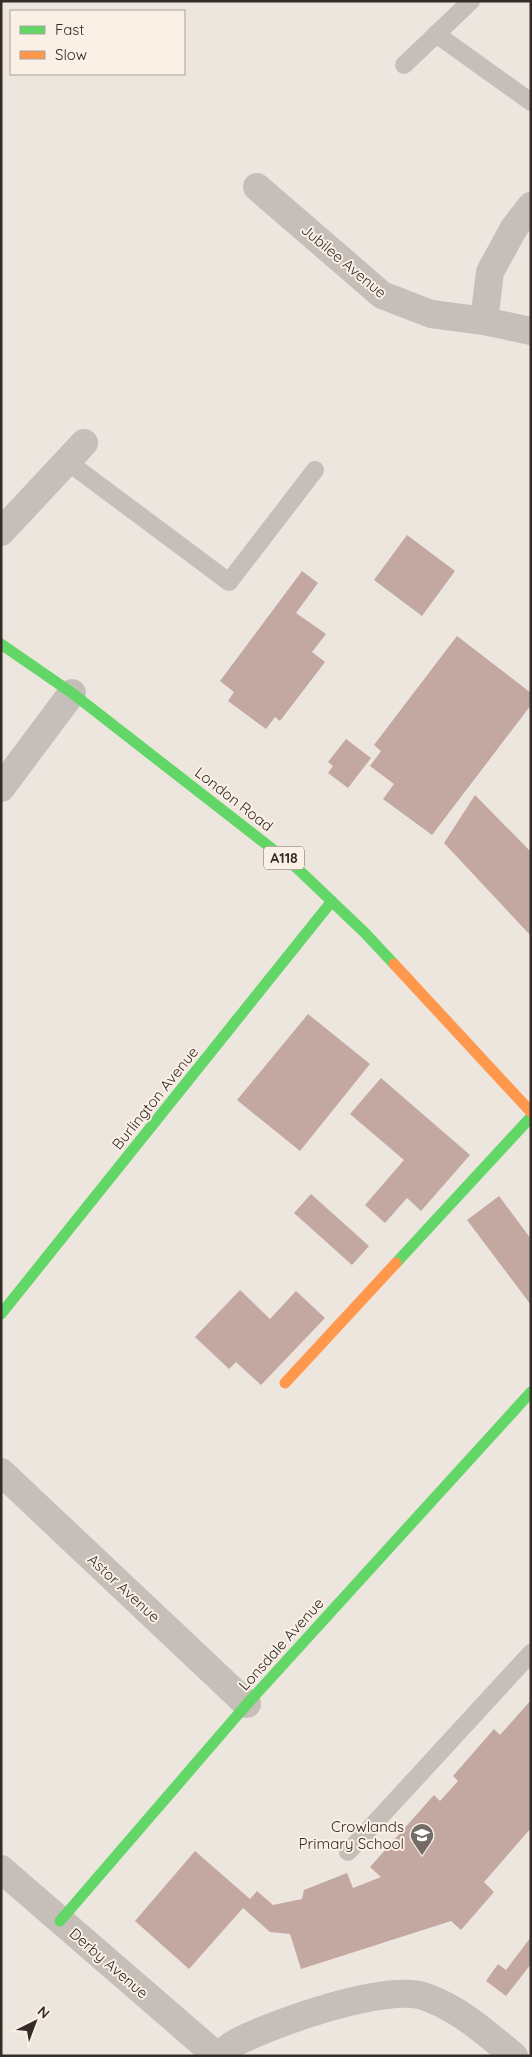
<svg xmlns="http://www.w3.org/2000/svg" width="532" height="2057" font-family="Quicksand,sans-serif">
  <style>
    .building { fill: #c2a8a0 }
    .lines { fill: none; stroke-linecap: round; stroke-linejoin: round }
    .lane { stroke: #c6beb8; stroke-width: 18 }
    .street { stroke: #c6beb8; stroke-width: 28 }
    .fast { stroke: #63d668; stroke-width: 11 }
    .slow { stroke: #ff974d; stroke-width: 11 }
    .labels { text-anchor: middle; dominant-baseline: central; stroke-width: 4; stroke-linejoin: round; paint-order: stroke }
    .shield { fill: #faf0e6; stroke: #716660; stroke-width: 1 }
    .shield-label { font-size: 14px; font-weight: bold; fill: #362b26 }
    .street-label { font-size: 15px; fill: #362b26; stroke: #faf0e6 }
    .poi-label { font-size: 15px; fill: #362b26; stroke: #faf0e6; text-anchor: end }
  </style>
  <rect width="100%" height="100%" fill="#ede6df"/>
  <path class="building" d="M407 535 455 571 422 616 374 580Z
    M302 571 318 583 296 613 326 634 312 652 325 662 280 721 275 717 266 729 228 701 234 692 220 681Z
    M457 636 531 693V705L432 835 383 799 394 784 370 766 381 751 374 745Z
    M346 739 371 758 348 788 328 773 333 766 328 762Z
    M475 795 531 852V936L444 843Z
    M308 1014 370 1064 300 1151 237 1100Z
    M381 1078 470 1155 421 1211 407 1198 385 1223 365 1205 404 1160 350 1114Z
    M311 1194 369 1246 352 1265 294 1213Z
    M499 1196 531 1239V1305L467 1220Z
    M240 1290 270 1319 296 1291 325 1318 261 1385 236 1362 229 1369 195 1337Z
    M531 1700V1828L484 1882 494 1892 461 1930 451 1921 301 1969 290 1934 270 1932 243 1908 189 1969 135 1921 195 1851 250 1899 257 1891 273 1905 302 1899 304 1890 347 1873 353 1888 381 1877 370 1867 434 1795 440 1801 458 1781 453 1776 494 1729 500 1735Z
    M531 1937V1964L506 1996 486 1981 498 1964 506 1970Z"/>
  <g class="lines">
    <path class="lane" d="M436 34 531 102
      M404 65 471 1
      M68 462 229 582 315 470
      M348 1852 531 1653"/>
    <path class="street" d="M257 187 382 295 431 314 484 321 531 331
      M484 321 490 272 514 228 531 206
      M1 532 84 443
      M1 788 72 693
      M1 1472 247 1704
      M1 1869 217 2056
      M219 2056C225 2051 231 2045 237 2042 274 2023 388 1982 426 1997 460 2009 487 2034 514 2056"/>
    <path class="fast" d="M1 644 72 693 298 869 365 933 394 964
      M396 1263 531 1117
      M1 1314 332 901
      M60 1921 247 1704 531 1392"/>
    <path class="slow" d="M394 964 531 1112
      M285 1383 396 1263"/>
  </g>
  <defs>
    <g id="school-pin" transform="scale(1.25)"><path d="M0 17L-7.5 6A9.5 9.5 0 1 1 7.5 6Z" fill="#766c67" stroke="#faf0e6"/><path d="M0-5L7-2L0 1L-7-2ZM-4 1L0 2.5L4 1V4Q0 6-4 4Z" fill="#fff"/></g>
  </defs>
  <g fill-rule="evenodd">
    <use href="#school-pin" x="422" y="1835"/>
  </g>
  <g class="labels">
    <rect class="shield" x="264" y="846.5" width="40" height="23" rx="4"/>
    <g class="shield-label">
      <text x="284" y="858">A118</text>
    </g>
    <g class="street-label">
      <text transform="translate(344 261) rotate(40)">Jubilee Avenue</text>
      <text transform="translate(234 799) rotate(38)">London Road</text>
      <text transform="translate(155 1098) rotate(-51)">Burlington Avenue</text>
      <text transform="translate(124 1588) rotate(43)">Astor Avenue</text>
      <text transform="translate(281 1644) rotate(-48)">Lonsdale Avenue</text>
      <text transform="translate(109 1963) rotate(41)">Derby Avenue</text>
    </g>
    <g class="poi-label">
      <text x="404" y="1826">Crowlands<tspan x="404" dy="17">Primary School</tspan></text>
    </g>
  </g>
  <rect width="532" height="2057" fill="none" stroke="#362b26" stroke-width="5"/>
  <rect x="10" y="10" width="175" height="65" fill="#faf0e6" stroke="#aca199"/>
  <rect x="20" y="26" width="25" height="8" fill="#63d668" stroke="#aca199"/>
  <text x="55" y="35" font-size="15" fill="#362b26">Fast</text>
  <rect x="20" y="51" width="25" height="8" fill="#ff974d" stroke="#aca199"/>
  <text x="55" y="60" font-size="15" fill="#362b26">Slow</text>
  <g transform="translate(35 2022) rotate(42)" stroke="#faf0e6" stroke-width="4" paint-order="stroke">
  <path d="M0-4L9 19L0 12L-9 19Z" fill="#362b26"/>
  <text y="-8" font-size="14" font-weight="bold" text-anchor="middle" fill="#362b26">N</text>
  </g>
</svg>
